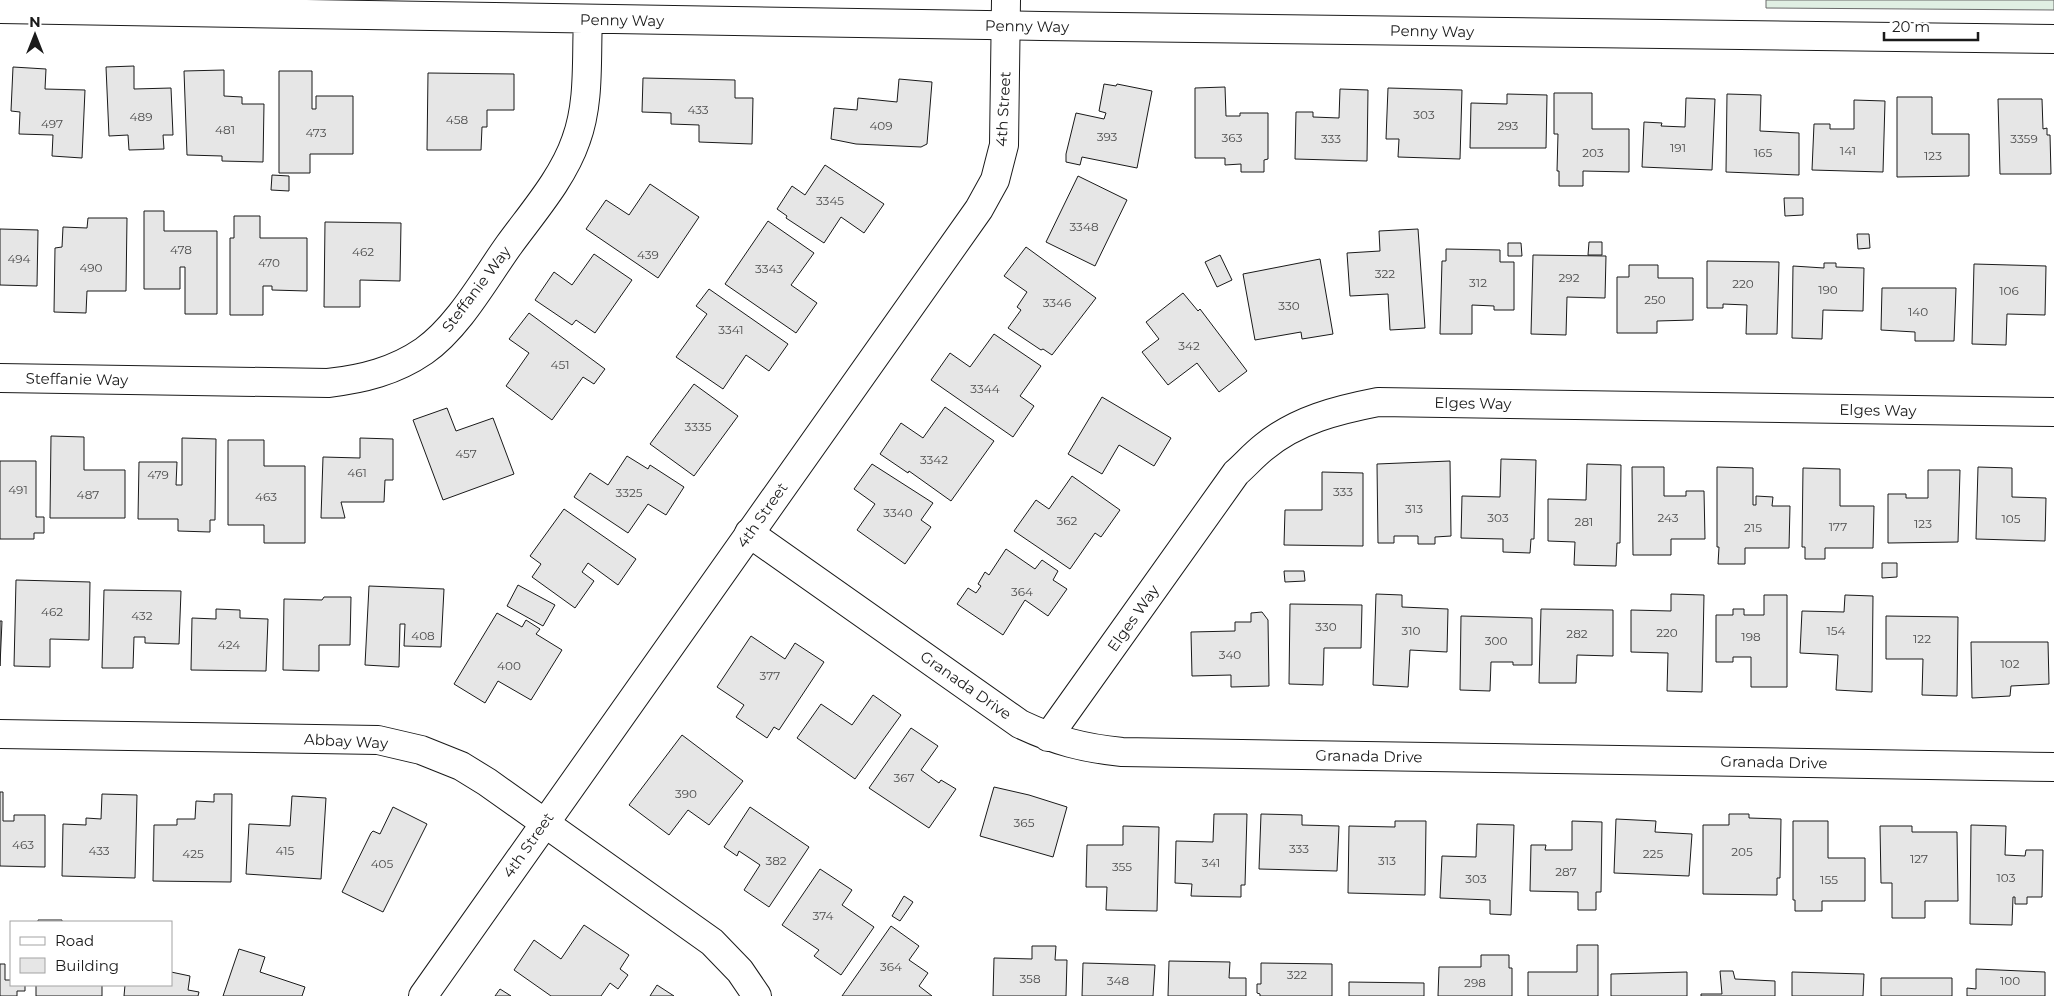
<svg xmlns="http://www.w3.org/2000/svg" width="2054" height="996" font-family="Montserrat,sans-serif">
  <style>
    .green { fill: #e0efe3; stroke: #6a6a6a }
    .building { fill: #e6e6e6; stroke: #1a1a1a }
    .lines { fill: none; stroke-linecap: round; stroke-linejoin: round }
    .minor-casing { stroke: #1a1a1a; stroke-width: 30 }
    .tertiary-casing { stroke: #1a1a1a; stroke-width: 30 }
    .minor { stroke: #fff; stroke-width: 28 }
    .tertiary { stroke: #fff; stroke-width: 28 }
    .labels { text-anchor: middle; dominant-baseline: central; stroke-width: 4; stroke-linejoin: round; paint-order: stroke }
    .number-label { font-size: 12px; fill: #4d4d4d }
    .street-label { font-size: 15px; fill: #1a1a1a; stroke: #fff }
  </style>
  <rect width="100%" height="100%" fill="#fff"/>
  <path class="green" d="M1766 0H2054V10L1766 8Z"/>
  <path class="building" d="M134 66V89L171 88 173 135H163L164 149 129 150 128 135 109 136 106 67Z
    M13 67 46 69 45 89 85 90 82 158 52 156 53 135 19 134 20 112 11 111Z
    M224 70V96L242 97V104H264L263 162 222 161V156L187 155 184 71Z
    M279 71H312V109H316V96H353V154H310V173H279Z
    M428 73 514 74V110H487V127H482L481 150H427Z
    M643 78 735 80V98H753L752 144 699 142V125L671 124V113L642 112Z
    M899 79 932 82 927 144 921 147 856 144 831 139 834 108 857 110 858 98 897 102Z
    M1104 84 1116 86 1117 84 1152 91 1137 168 1082 157 1080 165 1066 162V154L1076 113 1104 119 1106 113 1099 111Z
    M1225 87 1226 116H1240V113H1268V159L1264 160V172H1241V164L1225 165V158H1195V88Z
    M1388 88 1462 90 1460 159 1398 157 1399 139H1386Z
    M1340 89 1368 90 1367 161 1295 159 1296 112H1313V117L1339 118Z
    M1554 93H1592V129H1629V172L1583 171V186H1559V171H1557L1558 134H1554Z
    M1507 94 1547 95 1546 148H1470L1471 103 1507 104Z
    M1727 94 1761 95 1760 131 1799 133V175L1726 172Z
    M1897 97H1932V134H1969V176L1897 177Z
    M1686 98 1715 99 1712 170 1642 167 1644 122 1662 123 1661 126 1685 127Z
    M1998 99H2042L2043 129 2047 128V135H2050L2051 174H2000Z
    M1854 100 1885 101 1883 172 1812 170 1814 124H1830V129H1854Z
    M825 165 884 204 864 233 841 217 824 243 786 218 787 216 777 209 792 186 805 195Z
    M272 175 289 176V191L271 190Z
    M1078 176 1127 200 1095 266 1046 242Z
    M650 184 699 217 658 278 586 229 606 200 629 215Z
    M1784 198H1803V215L1785 216Z
    M144 211H164V231H217V314H185V267H180V289H144Z
    M234 216H260V238H307V291L272 290V286H263V315H230V238H234Z
    M88 218H127L126 291H87L86 313 54 312 55 248 62 247 63 227 87 228Z
    M768 221 814 253 791 285 817 303 796 333 725 284Z
    M325 222 401 223 400 281 360 280V307H324Z
    M0 229 38 230 37 286 0 285Z
    M1418 229 1425 328 1390 330 1388 294 1350 296 1347 253 1380 251 1379 231Z
    M1857 234H1869L1870 248 1858 249Z
    M1589 242H1602V255H1588Z
    M1508 243H1521L1522 256H1508Z
    M1026 247 1096 298 1052 355 1043 349 1041 350 1008 328 1021 310 1017 307 1027 292 1004 276Z
    M1446 249 1500 250V262H1514V310H1494V306L1472 305V334H1440L1442 261H1446Z
    M594 254 632 280 595 333 576 320 572 325 535 300 554 272 572 285Z
    M1220 255 1232 280 1217 287 1205 262Z
    M1533 255 1606 256 1605 298 1567 297 1566 335 1531 334Z
    M1320 259 1333 334 1302 339 1301 332 1255 340 1243 274Z
    M1707 261 1779 262 1777 334H1746L1747 305 1723 304V308H1707Z
    M1824 263H1836V267L1864 268 1863 311 1823 310 1822 339 1792 338 1793 266 1824 268Z
    M1974 264 2046 266 2045 315 2007 314 2006 345 1972 344Z
    M1629 265H1658V278H1693V320L1657 321V333H1617V277H1629Z
    M1882 288H1956L1954 341H1915V332L1881 330Z
    M709 289 788 344 769 371 746 355 723 389 676 357 707 314 696 306Z
    M1183 293 1198 311 1200 309 1247 371 1219 392 1197 363 1168 385 1142 352 1159 339 1146 322Z
    M529 313 605 369 594 384 583 377 552 420 506 386 529 353 509 339Z
    M994 334 1041 366 1020 396 1034 406 1013 437 931 380 950 353 970 367Z
    M694 384 738 416 694 476 650 444Z
    M1102 397 1171 438 1154 466 1119 445 1102 474 1068 454Z
    M945 407 994 441 951 501 909 471 908 473 880 454 901 423 923 438Z
    M447 408 456 431 493 418 514 474 443 500 413 420Z
    M51 436 84 437V470H125V518H50Z
    M182 438 216 439 215 520H210V532L178 531V519H138L139 462H177L176 485H182Z
    M360 438 393 439V480H385L384 502H341L345 518H321L323 457 360 458Z
    M228 440H264V466H305V543H264V525H228Z
    M627 456 648 469 650 465 684 487 666 515 648 504 628 533 574 497 590 473 608 485Z
    M1501 459 1536 460 1534 539H1531L1530 553 1503 552V539L1461 538 1462 496 1500 497Z
    M0 461H36V517H44V533H34V539H0Z
    M1450 461 1451 536 1435 537V544H1418V536H1394V543H1378L1377 464Z
    M872 464 933 503 921 520 931 527 905 564 857 530 875 504 854 489Z
    M1587 464 1621 465 1620 543H1617L1616 566 1574 565 1575 542 1548 541V499L1586 500Z
    M1632 467H1664V496H1686V491H1704L1705 539H1671V555H1633Z
    M1717 467 1753 468V505H1756V496L1773 497 1772 506H1790L1789 548H1745V564H1718L1719 547H1717Z
    M1978 467 2012 468V497L2046 498 2045 541 1976 539Z
    M1803 468 1840 469V506H1874L1873 548H1825V559H1805V547H1802Z
    M1928 470H1960L1958 542 1888 543V494H1906V498H1928Z
    M1322 472 1363 473V546L1284 545 1285 510H1322Z
    M1072 476 1120 510 1101 537 1095 533 1070 569 1014 531 1036 500 1049 509Z
    M564 509 636 559 618 585 588 563 582 572 594 581 575 608 532 577 541 564 530 556Z
    M1006 549 1035 569 1042 560 1058 571 1053 580 1067 589 1048 616 1025 600 1003 635 957 604 968 588 976 593 981 586 978 584 985 572 989 575Z
    M1882 563H1897V577L1882 578Z
    M1284 571H1304L1305 581 1285 582Z
    M16 580 90 582 89 640 50 639V667L14 666Z
    M518 585 555 605 543 626 507 606Z
    M369 586 444 589 441 647 404 646 405 624H400L399 667 365 665Z
    M104 590 181 591 179 644 145 643V637H134L133 668H102Z
    M1376 594 1402 595V607L1448 609 1447 652 1410 650 1408 687 1373 685Z
    M1671 594 1704 595 1702 692 1667 691 1668 653 1631 652V610L1671 611Z
    M1764 595H1787V687H1751V657H1733V662H1716V615H1733V609H1744V615H1764Z
    M1845 595 1873 596 1872 692 1836 690 1838 655 1800 653 1802 611 1844 612Z
    M324 597H351L350 645H319V671L283 670 284 599 322 600Z
    M1290 604 1362 605 1361 648H1324L1323 685 1289 684Z
    M216 609 240 610V618L268 619 266 671 191 670 192 618 216 619Z
    M1541 609 1613 610V656L1577 655 1576 683H1539Z
    M1262 612 1268 620 1269 686 1231 687V675L1192 676 1191 632 1235 631V622H1251V613Z
    M497 613 522 627 526 620 540 629 536 634 562 650 531 700 498 681 485 703 454 684Z
    M1461 616 1532 618V665H1513V662H1491L1490 691 1460 690Z
    M1886 616 1958 617 1957 696 1922 695 1923 659H1886Z
    M0 621H2L0 666Z
    M751 636 785 659 795 643 824 662 779 730 774 727 767 738 736 717 744 705 717 687Z
    M1971 642H2048L2049 684 2011 686 2010 696 1972 698Z
    M873 695 901 715 855 779 797 738 821 704 852 725Z
    M911 728 938 746 921 770 939 783 941 780 956 789 929 828 869 788Z
    M682 735 743 781 709 825 688 810 669 835 629 805Z
    M994 787 1029 795 1067 807 1053 857 980 836Z
    M0 792H3V821H14V815H45V867L0 866Z
    M102 794 137 795 135 878 62 876 63 824 86 825V818L101 819Z
    M214 794H232L231 882 153 881 154 825H177V819H195L196 801 214 802Z
    M292 796 326 798 321 879 246 874 249 824 290 826Z
    M393 807 427 824 383 912 342 892 371 833 373 831 380 834Z
    M750 807 809 847 769 907 744 890 760 865 739 851 737 856 724 847Z
    M1214 814H1247L1245 885H1241V897L1191 896 1192 884 1175 883 1176 841 1213 842Z
    M1261 814 1302 815V825L1339 826 1337 871 1259 869Z
    M1729 814H1749V818L1781 819 1780 878H1777V895L1703 894V825H1729Z
    M1616 819 1656 821 1655 832 1692 834 1689 876 1614 873Z
    M1395 821H1426L1425 895 1348 893 1349 826 1395 827Z
    M1572 821 1602 822 1601 892H1596V910H1578V892L1530 891 1531 845H1546L1545 850H1572Z
    M1793 821H1828V858H1865V901H1822V911H1795V900H1793Z
    M1477 824 1514 825 1511 915 1490 914V900L1440 898 1442 856 1476 857Z
    M1971 825 2006 826 2005 855 2025 856 2026 850H2043L2042 897H2027V904H2015V897H2013L2012 925 1970 924Z
    M1123 826 1159 827 1157 911 1106 910 1107 887H1086L1087 845H1123Z
    M1880 826H1912V832H1957L1958 901H1925V918H1892V883H1881Z
    M820 869 852 890 842 905 874 927 841 975 814 956 819 950 782 925Z
    M904 896 913 902 900 921 892 916Z
    M38 920H62V922H38Z
    M584 925 629 955 620 969 628 975 618 989 610 983 601 996H551L514 970 534 940 561 959Z
    M891 926 919 946 909 960 928 973 919 986 932 996H842Z
    M1577 945H1598V996H1528V972H1577Z
    M1032 946H1056L1055 960H1067L1066 996H993L994 958 1032 959Z
    M239 949 265 957 260 972 305 987 302 996H223Z
    M1481 955H1509V968H1512V996H1438L1439 967H1481Z
    M1169 961 1230 962 1229 978H1246V996H1168Z
    M1083 963 1155 965 1153 996H1082Z
    M1261 963 1332 964V996H1260V994L1257 993V984H1261Z
    M0 964H5V980H11V985H25V991H17V996H0Z
    M1976 969 2045 972V996H1967V988L1976 989Z
    M1720 971H1733L1735 979 1775 981V996H1701V994H1722Z
    M171 972 190 976 188 990 199 992 198 996H124L125 985H171Z
    M1687 972V996H1611V974Z
    M1792 972 1864 974 1863 996H1792Z
    M1881 978H1952V996H1881Z
    M1349 982 1424 983V996H1349Z
    M36 985H102V996H36Z
    M657 985 674 996H650Z
    M500 989 511 996H495Z"/>
  <g class="lines">
    <g class="minor-casing">
      <path id="minor" d="M0 9 1042 26 2054 39
        M0 378 328 383C363 379 395 371 424 351 459 326 484 280 509 245 533 212 563 178 576 140 590 102 586 59 588 19
        M749 533 1020 724C1056 741 1083 748 1122 752L2054 767
        M0 734 378 740 421 750 461 766 487 782 712 942 740 971 757 996
        M1048 737 1236 473C1245 465 1254 455 1264 447 1297 420 1337 410 1378 402L2054 412"/>
    </g>
    <g class="tertiary-casing">
      <path id="tertiary" d="M423 996 979 209 995 180 1004 145 1006 0"/>
    </g>
    <use href="#minor" class="minor"/>
    <use href="#tertiary" class="tertiary"/>
  </g>
  <g class="labels">
    <g class="number-label">
      <text x="698" y="109">433</text>
      <text x="1424" y="114">303</text>
      <text x="141" y="116">489</text>
      <text x="457" y="119">458</text>
      <text x="52" y="123">497</text>
      <text x="881" y="125">409</text>
      <text x="1508" y="125">293</text>
      <text x="225" y="129">481</text>
      <text x="316" y="132">473</text>
      <text x="1107" y="136">393</text>
      <text x="1232" y="137">363</text>
      <text x="1331" y="138">333</text>
      <text x="2024" y="138">3359</text>
      <text x="1678" y="147">191</text>
      <text x="1848" y="150">141</text>
      <text x="1593" y="152">203</text>
      <text x="1763" y="152">165</text>
      <text x="1933" y="155">123</text>
      <text x="830" y="200">3345</text>
      <text x="1084" y="226">3348</text>
      <text x="181" y="249">478</text>
      <text x="363" y="251">462</text>
      <text x="648" y="254">439</text>
      <text x="19" y="258">494</text>
      <text x="269" y="262">470</text>
      <text x="91" y="267">490</text>
      <text x="769" y="268">3343</text>
      <text x="1385" y="273">322</text>
      <text x="1569" y="277">292</text>
      <text x="1478" y="282">312</text>
      <text x="1743" y="283">220</text>
      <text x="1828" y="289">190</text>
      <text x="2009" y="290">106</text>
      <text x="1655" y="299">250</text>
      <text x="1057" y="302">3346</text>
      <text x="1289" y="305">330</text>
      <text x="1918" y="311">140</text>
      <text x="731" y="329">3341</text>
      <text x="1189" y="345">342</text>
      <text x="560" y="364">451</text>
      <text x="985" y="388">3344</text>
      <text x="698" y="426">3335</text>
      <text x="466" y="453">457</text>
      <text x="934" y="459">3342</text>
      <text x="357" y="472">461</text>
      <text x="158" y="474">479</text>
      <text x="18" y="489">491</text>
      <text x="1343" y="491">333</text>
      <text x="629" y="492">3325</text>
      <text x="88" y="494">487</text>
      <text x="266" y="496">463</text>
      <text x="1414" y="508">313</text>
      <text x="898" y="512">3340</text>
      <text x="1498" y="517">303</text>
      <text x="1668" y="517">243</text>
      <text x="2011" y="518">105</text>
      <text x="1067" y="520">362</text>
      <text x="1584" y="521">281</text>
      <text x="1923" y="523">123</text>
      <text x="1838" y="526">177</text>
      <text x="1753" y="527">215</text>
      <text x="1022" y="591">364</text>
      <text x="52" y="611">462</text>
      <text x="142" y="615">432</text>
      <text x="1326" y="626">330</text>
      <text x="1411" y="630">310</text>
      <text x="1836" y="630">154</text>
      <text x="1667" y="632">220</text>
      <text x="1577" y="633">282</text>
      <text x="423" y="635">408</text>
      <text x="1751" y="636">198</text>
      <text x="1922" y="638">122</text>
      <text x="1496" y="640">300</text>
      <text x="229" y="644">424</text>
      <text x="1230" y="654">340</text>
      <text x="2010" y="663">102</text>
      <text x="509" y="665">400</text>
      <text x="770" y="675">377</text>
      <text x="904" y="777">367</text>
      <text x="686" y="793">390</text>
      <text x="1024" y="822">365</text>
      <text x="23" y="844">463</text>
      <text x="1299" y="848">333</text>
      <text x="99" y="850">433</text>
      <text x="285" y="850">415</text>
      <text x="1742" y="851">205</text>
      <text x="193" y="853">425</text>
      <text x="1653" y="853">225</text>
      <text x="1919" y="858">127</text>
      <text x="776" y="860">382</text>
      <text x="1387" y="860">313</text>
      <text x="1211" y="862">341</text>
      <text x="382" y="863">405</text>
      <text x="1122" y="866">355</text>
      <text x="1566" y="871">287</text>
      <text x="2006" y="877">103</text>
      <text x="1476" y="878">303</text>
      <text x="1829" y="879">155</text>
      <text x="823" y="915">374</text>
      <text x="891" y="966">364</text>
      <text x="1297" y="974">322</text>
      <text x="1030" y="978">358</text>
      <text x="1118" y="980">348</text>
      <text x="2010" y="980">100</text>
      <text x="1475" y="982">298</text>
    </g>
    <g class="street-label">
      <text transform="translate(622 20) rotate(1)">Penny Way</text>
      <text transform="translate(1027 26) rotate(1)">Penny Way</text>
      <text transform="translate(1432 31) rotate(1)">Penny Way</text>
      <text transform="translate(1003 109) rotate(-87)">4th Street</text>
      <text transform="translate(476 289) rotate(-53)">Steffanie Way</text>
      <text transform="translate(77 379) rotate(1)">Steffanie Way</text>
      <text transform="translate(1473 403) rotate(1)">Elges Way</text>
      <text transform="translate(1878 410) rotate(1)">Elges Way</text>
      <text transform="translate(762 515) rotate(-55)">4th Street</text>
      <text transform="translate(1133 618) rotate(-55)">Elges Way</text>
      <text transform="translate(966 685) rotate(35)">Granada Drive</text>
      <text transform="translate(346 741) rotate(3)">Abbay Way</text>
      <text transform="translate(1369 756) rotate(1)">Granada Drive</text>
      <text transform="translate(1774 762) rotate(1)">Granada Drive</text>
      <text transform="translate(528 845) rotate(-55)">4th Street</text>
    </g>
  </g>
  <rect x="10" y="921" width="162" height="65" fill="#ffffff" stroke="#a3a3a3"/>
  <rect x="20" y="937" width="25" height="8" fill="#ffffff" stroke="#a3a3a3"/>
  <text x="55" y="946" font-size="15" fill="#1a1a1a">Road</text>
  <rect x="20" y="958" width="25" height="15" fill="#e6e6e6" stroke="#a3a3a3"/>
  <text x="55" y="971" font-size="15" fill="#1a1a1a">Building</text>
  <g transform="translate(35 35)" stroke="#ffffff" stroke-width="4" paint-order="stroke">
  <path d="M0-4L9 19L0 12L-9 19Z" fill="#1a1a1a"/>
  <text y="-8" font-size="14" font-weight="bold" text-anchor="middle" fill="#1a1a1a">N</text>
  </g>
  <path d="M1884 32v8h94v-8" fill="none" stroke="#1a1a1a" stroke-width="2.5"/>
  <text x="1892" y="32" font-size="15" fill="#1a1a1a" stroke="#ffffff" stroke-width="4" paint-order="stroke">20 m</text>
</svg>
